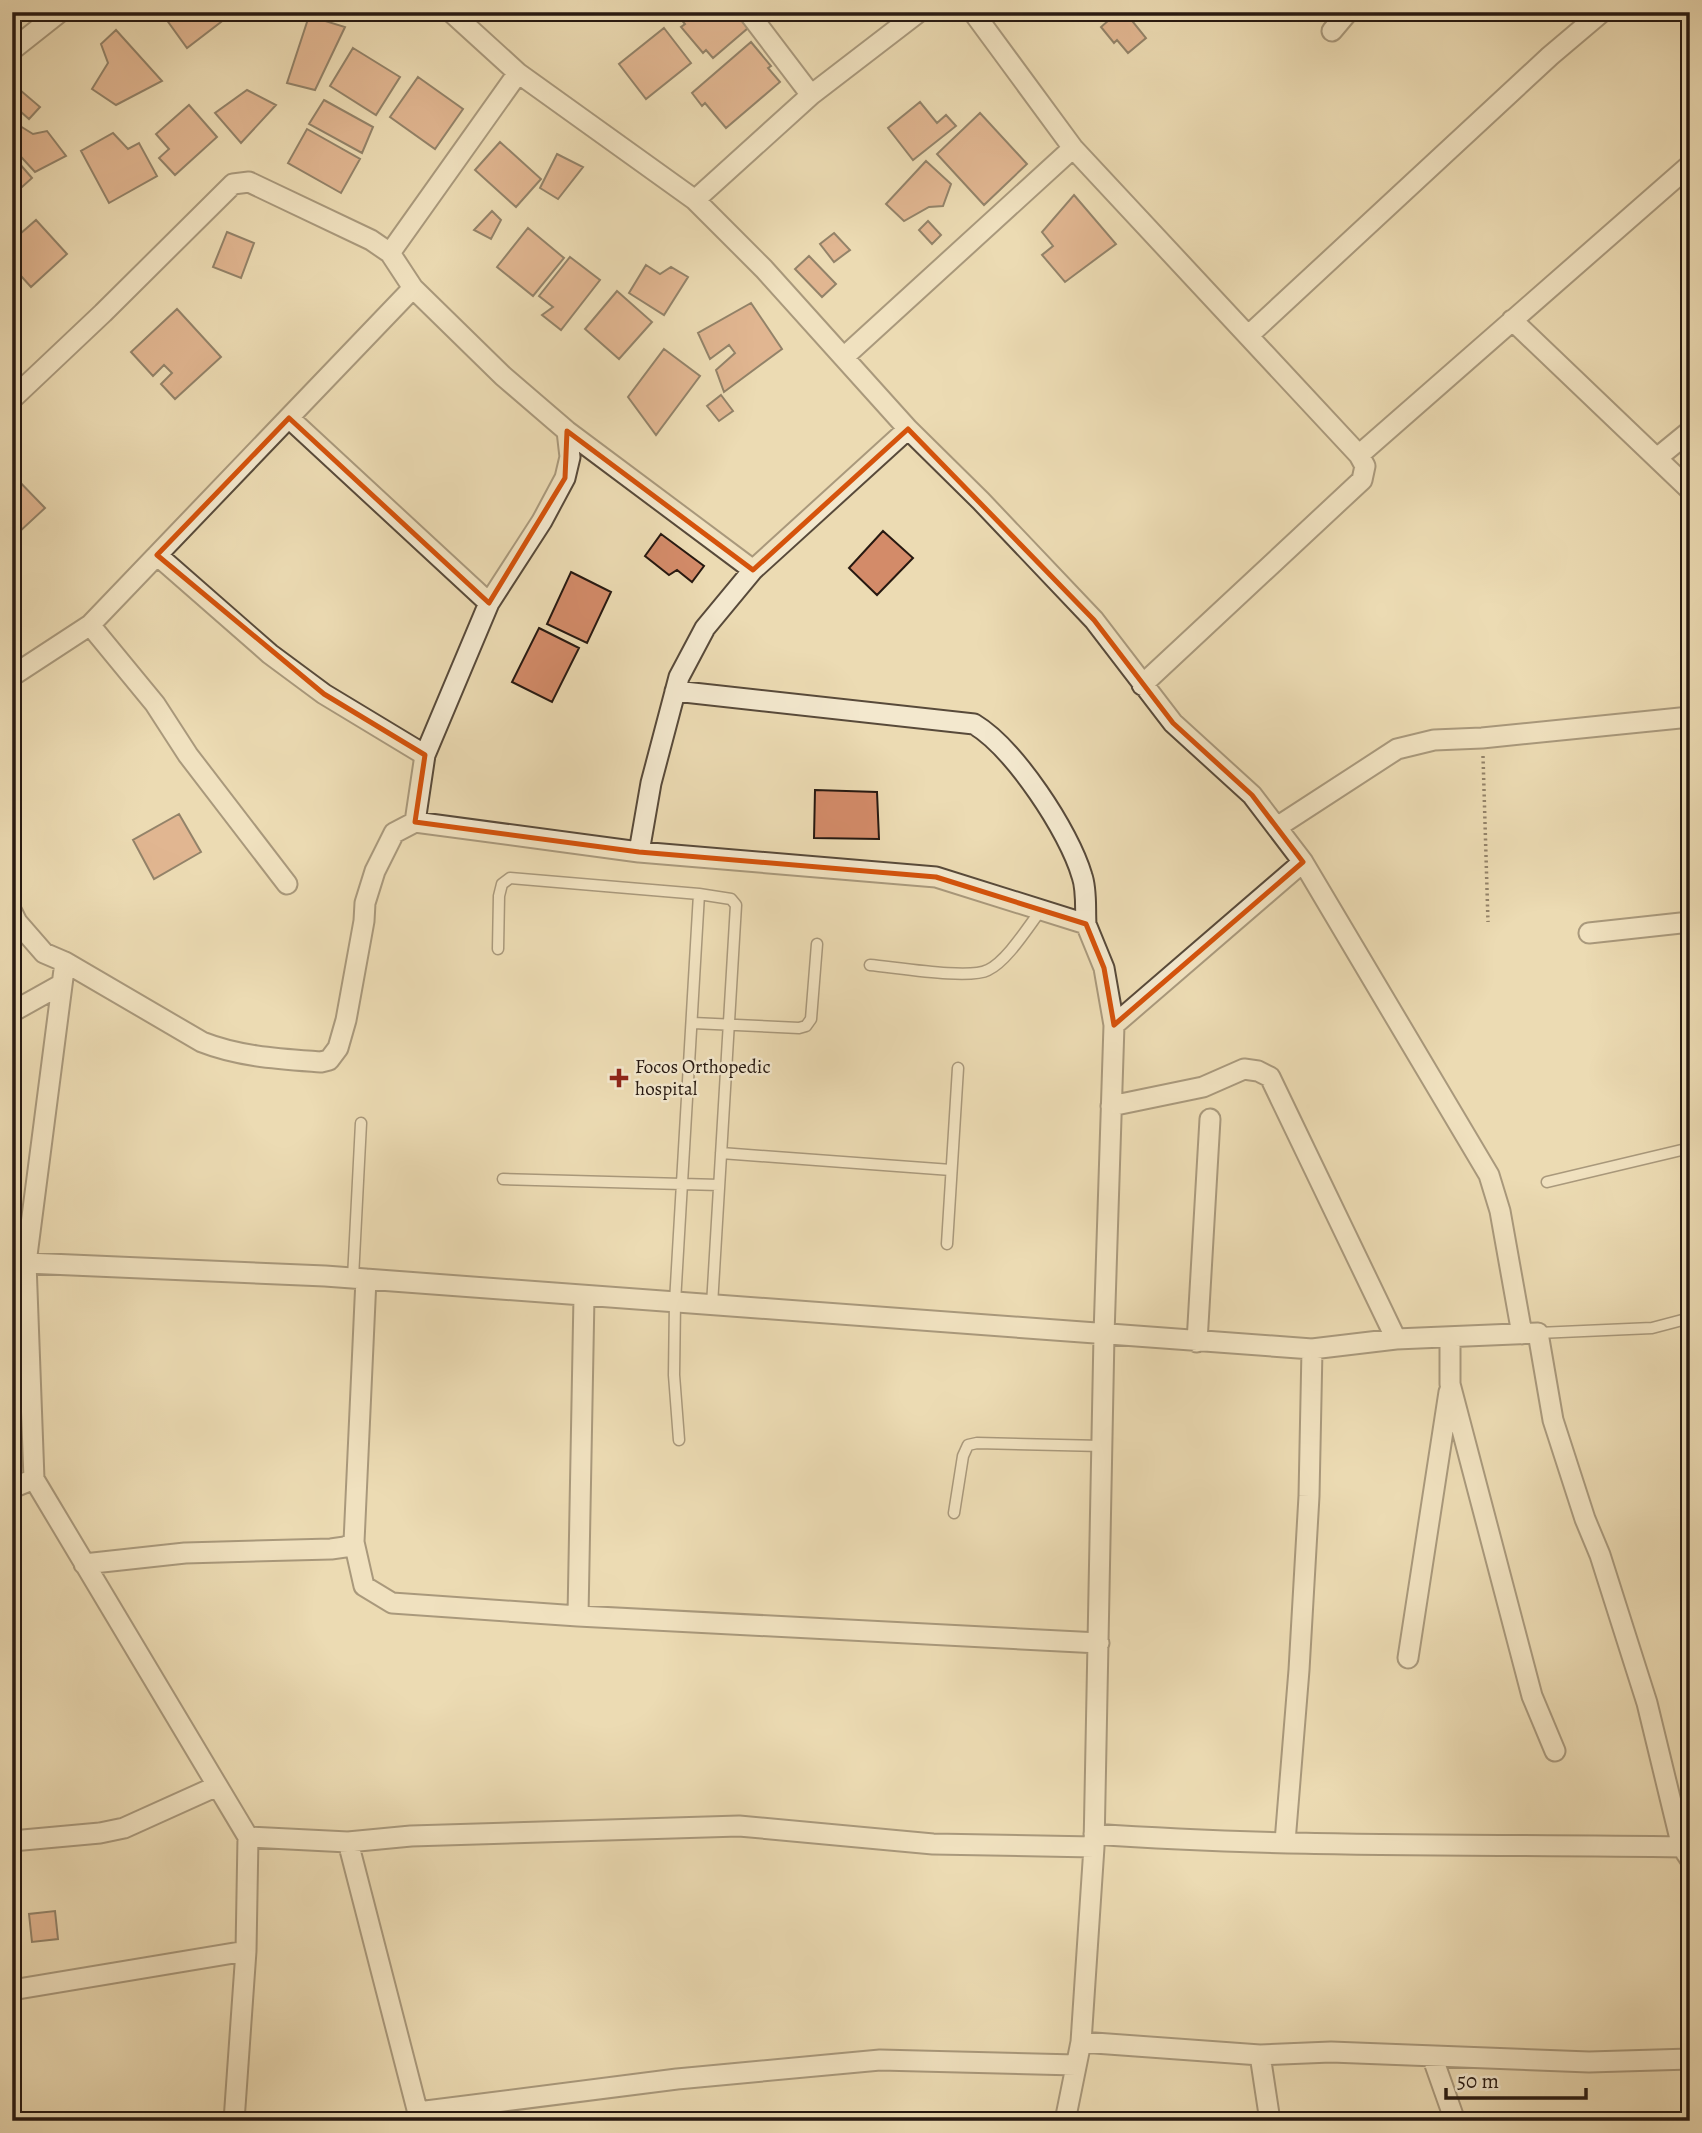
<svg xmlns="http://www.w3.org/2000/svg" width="1702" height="2133" font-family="Alegreya,serif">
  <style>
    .building { fill: #d38b69; stroke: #271911; stroke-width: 2 }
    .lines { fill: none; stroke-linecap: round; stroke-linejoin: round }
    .service-casing { stroke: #584a3a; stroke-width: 13 }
    .minor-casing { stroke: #584a3a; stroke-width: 23 }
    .path { stroke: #271911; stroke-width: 3.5; stroke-dasharray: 2 3.5; stroke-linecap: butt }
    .service { stroke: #f3e8ce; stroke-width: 10 }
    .minor { stroke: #f3e8ce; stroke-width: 19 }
    .marked { fill: none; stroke: #d5530c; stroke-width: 5; stroke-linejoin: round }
    .poi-dot { fill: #8f2418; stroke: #f3e8ce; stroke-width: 2.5 }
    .labels { text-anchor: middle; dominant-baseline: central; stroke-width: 5; stroke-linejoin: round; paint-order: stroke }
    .poi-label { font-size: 19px; fill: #271911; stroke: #f3e8ce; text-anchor: start }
  </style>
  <rect width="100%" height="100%" fill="#ecdbb3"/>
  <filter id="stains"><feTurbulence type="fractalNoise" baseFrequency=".00286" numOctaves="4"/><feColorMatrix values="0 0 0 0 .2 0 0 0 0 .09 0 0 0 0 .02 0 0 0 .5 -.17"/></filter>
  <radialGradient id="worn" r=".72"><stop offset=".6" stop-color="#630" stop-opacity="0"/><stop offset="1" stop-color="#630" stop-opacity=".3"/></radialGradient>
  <path class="building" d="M161 12H234L187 48Z
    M675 12H735L748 28 713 58 706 50 703 53 681 27 685 24Z
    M1118 12H1125L1146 38 1128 53 1117 40 1114 43 1101 27Z
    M309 16 345 27 315 90 287 83Z
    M664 28 691 63 646 99 619 64Z
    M116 30 162 81 116 105 92 89 108 63 101 44Z
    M751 42 771 66 768 68 780 82 726 128 705 103 702 106 692 93Z
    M353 48 400 77 376 115 330 86Z
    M418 77 463 109 435 149 390 117Z
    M20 90 40 107 29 119 12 104V99Z
    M247 90 276 105 241 143 215 113Z
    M324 100 373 127 362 153 309 124Z
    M920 102 937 123 946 115 956 126 913 160 888 128Z
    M189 105 217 137 175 175 159 158 169 149 156 134Z
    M980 113 1027 164 984 205 937 154Z
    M12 121 33 134 47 131 66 156 35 172 12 147Z
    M307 129 360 159 341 193 288 163Z
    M113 133 128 149 139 143 157 176 109 203 81 151Z
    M500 142 541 179 516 207 475 170Z
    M557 154 583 167 558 199 540 188Z
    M12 155 32 178 12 196Z
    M926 161 951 184 943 206 929 207 904 221 886 204Z
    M1074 195 1116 244 1065 282 1042 255 1053 246 1042 232Z
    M492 211 501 220 491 239 474 230Z
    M36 220 67 254 31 287 12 266V241Z
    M928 221 941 235 932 244 919 230Z
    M528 228 564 258 533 296 497 267Z
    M227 232 254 243 241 278 213 267Z
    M834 233 850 250 834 262 820 244Z
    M809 256 836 284 822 297 795 269Z
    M570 257 600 280 561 330 542 315 553 307 539 296Z
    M646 265 660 274 671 267 688 277 664 315 629 293Z
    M617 291 652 322 619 359 585 329Z
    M751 303 782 349 724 392 716 370 735 353 729 345 710 359 698 333Z
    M177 309 221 357 175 399 161 384 172 373 164 365 153 376 131 352Z
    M664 349 700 376 656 435 628 397Z
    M721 395 733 411 719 421 707 406Z
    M12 474 45 508 17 534 12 530Z
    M883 531 913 558 877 595 849 568Z
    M661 534 704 566 692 582 677 570 669 575 645 556Z
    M571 572 611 592 587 643 547 624Z
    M539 628 579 648 552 702 512 682Z
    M815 790 877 792 879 839 814 838Z
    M179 814 201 852 154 879 133 840Z
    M55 1911 58 1939 32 1942 29 1914Z"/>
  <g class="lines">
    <g class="service-casing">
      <path id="service" d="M498 949 499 896 502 884 510 878 699 894
        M870 965C895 967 969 980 988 970 1007 961 1028 927 1041 910
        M693 1023 799 1028 806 1026 811 1019 817 944
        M721 1153 951 1170
        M503 1179 719 1185
        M1547 1182 1690 1148
        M947 1244 958 1068
        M353 1278 361 1123
        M1538 1333 1652 1328 1690 1318
        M679 1440 674 1375 675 1302 699 894 731 899 736 905 712 1305
        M954 1513 963 1456 968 1445 977 1443 1102 1446"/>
    </g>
    <g class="minor-casing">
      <path id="minor" d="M451 12 518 73 695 200 764 269 908 429 981 501 1094 620 1173 723 1252 795 1303 862 1489 1175 1500 1211 1522 1334
        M748 12 811 95
        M973 12 1073 148 1359 455 1365 466 1362 480 1142 685
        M1332 31 1348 12
        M12 50 60 12
        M695 200 811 95 919 12
        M390 253 518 73
        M1512 320 1690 490
        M1249 335 1550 56 1602 12
        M844 357 1073 148
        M12 399 103 313 233 184 249 182 371 240 390 253 413 288 503 376 567 431 753 570
        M289 418 489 603
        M1359 455 1690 165
        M1657 458 1690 431
        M157 555 270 654 324 694 425 755
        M90 625 155 704 188 755 287 884
        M12 676 90 625 413 288
        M675 691 974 724C1014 748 1069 831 1082 876 1087 890 1085 909 1086 924
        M415 822 425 755 489 603 542 521 565 478 570 457 567 431
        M1277 827 1397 749 1434 740 1482 738 1690 717
        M639 852 651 783 679 677 705 628 753 570 908 429
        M12 912 17 922 44 953 65 962 202 1042C240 1057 281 1059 321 1062L329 1060 338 1048 346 1020 364 921 365 903 375 871 394 833 415 822 639 852 936 877 1086 924 1104 968 1114 1025 1104 1335 1094 1847 1081 2042 1065 2121
        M1589 933 1690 922
        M65 962 26 1263 34 1479 248 1837 246 1951 234 2121
        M12 1012 62 984
        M1114 1025 1303 862
        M1111 1106 1203 1087 1244 1069 1258 1071 1270 1077 1396 1339
        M12 1265 26 1263 325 1276 1312 1349 1396 1339 1538 1333 1553 1420 1585 1519 1600 1555 1647 1703 1682 1847 1690 1859
        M366 1279 354 1542 364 1586 392 1603 578 1616 1099 1643
        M1450 1337V1384L1532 1696 1555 1751
        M1197 1342 1210 1119
        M12 1488 34 1479
        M84 1564 185 1553 331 1549 345 1547 354 1542
        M578 1616 584 1296
        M1408 1658 1449 1392
        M1094 1834C1290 1848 1486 1844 1682 1847
        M248 1837 348 1842 411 1836 739 1826 933 1844 1094 1847
        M12 1841 100 1833 124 1828 217 1786
        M348 1842 420 2121
        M1285 1842 1299 1670 1309 1496 1312 1349
        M12 1990 246 1951
        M1081 2042 1260 2055 1331 2052 1589 2062 1690 2059
        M1260 2055 1270 2121
        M1432 2056 1455 2121
        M418 2112 677 2079 880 2060 1076 2065"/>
    </g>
    <path class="path" d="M1483 756 1488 922"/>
    <use href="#service" class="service"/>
    <use href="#minor" class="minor"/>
  </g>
  <path d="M0 0H1702V2133H0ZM289 418 489 603 565 478 567 431 753 570 908 429 1094 620 1173 723 1252 795 1303 862 1114 1025 1104 968 1086 924 936 877 639 852 415 822 425 755 324 694 157 555Z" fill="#ecdbb3" fill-opacity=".55" fill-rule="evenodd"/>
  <path class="marked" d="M289 418 489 603 565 478 567 431 753 570 908 429 1094 620 1173 723 1252 795 1303 862 1114 1025 1104 968 1086 924 936 877 639 852 415 822 425 755 324 694 157 555Z"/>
  <path class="poi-dot" d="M615.5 1067.5h7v7h7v7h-7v7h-7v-7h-7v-7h7z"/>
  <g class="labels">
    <g class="poi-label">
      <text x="635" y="1067">Focos Orthopedic<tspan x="635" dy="22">hospital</tspan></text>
    </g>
  </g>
  <rect width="1702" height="2133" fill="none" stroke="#ecdbb3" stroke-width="42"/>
  <rect x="14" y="14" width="1674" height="2105" fill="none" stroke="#271911" stroke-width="3.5"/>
  <rect x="21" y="21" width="1660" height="2091" fill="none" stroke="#271911" stroke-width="2"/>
  <path d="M1446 2088v10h140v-10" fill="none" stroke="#271911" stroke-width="3.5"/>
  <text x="1457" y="2088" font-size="21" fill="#271911" stroke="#f3e8ce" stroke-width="5" paint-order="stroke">50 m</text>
  <rect width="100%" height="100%" filter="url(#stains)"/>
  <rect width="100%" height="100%" fill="url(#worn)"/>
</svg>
